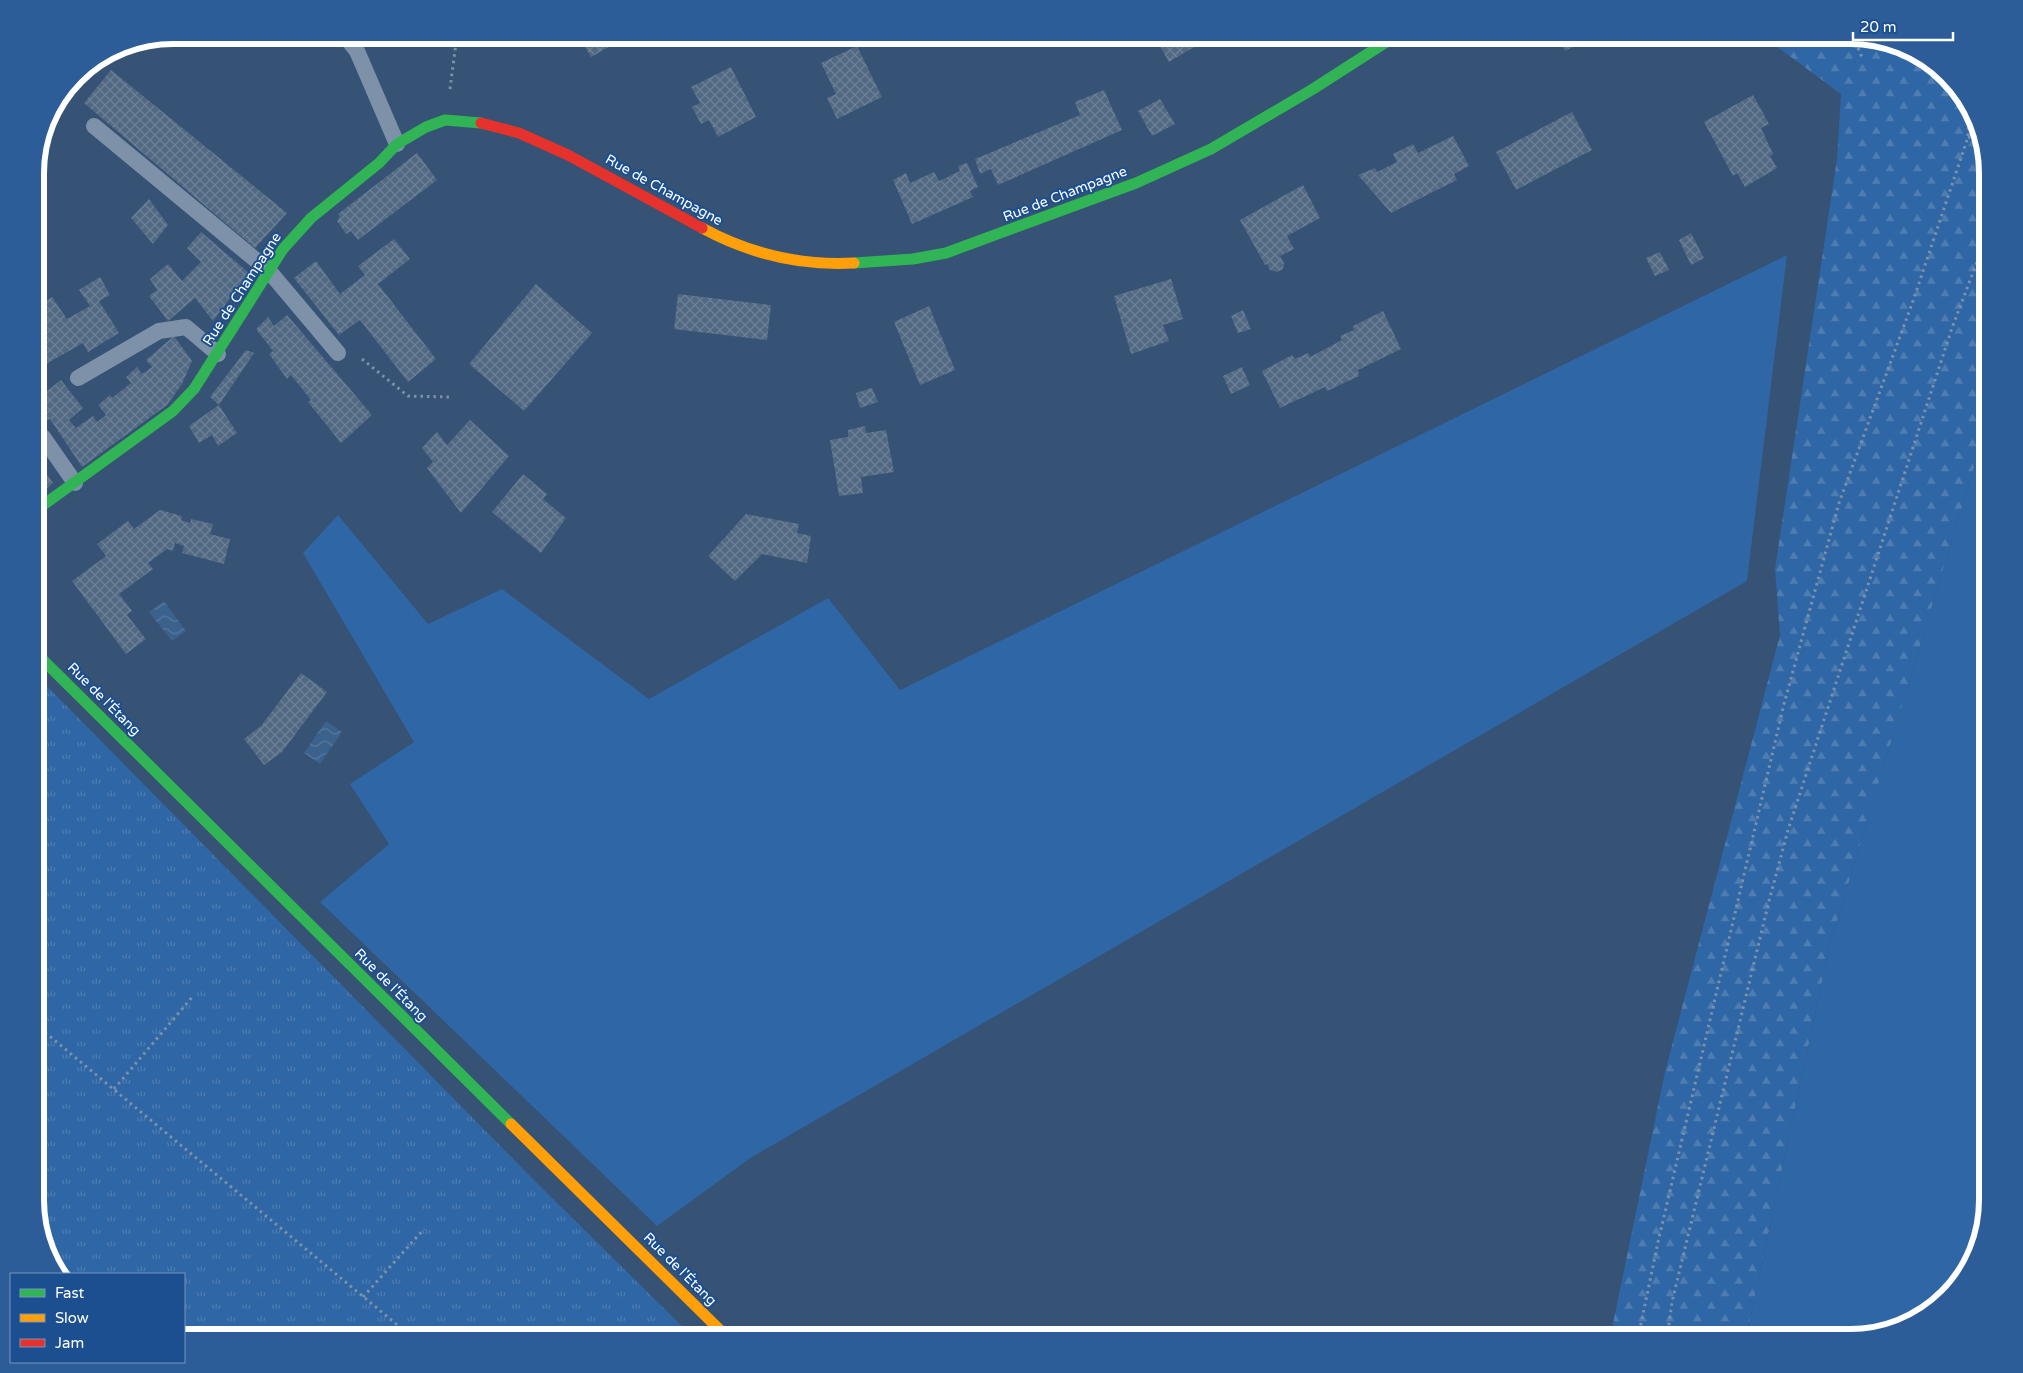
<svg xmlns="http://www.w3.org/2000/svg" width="2023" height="1373" font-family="'Varela Round',sans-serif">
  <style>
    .green { fill: #2f66a5 }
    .forest { fill: url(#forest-firs) }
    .park { fill: url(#park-tufts) }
    .water { fill: url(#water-waves) }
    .building { fill: url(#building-cross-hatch) }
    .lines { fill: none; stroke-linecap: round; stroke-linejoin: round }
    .path { stroke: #7d92a8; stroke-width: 3; stroke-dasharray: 2.5 4; stroke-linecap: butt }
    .lane { stroke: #7d92a8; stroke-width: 16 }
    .fast { stroke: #30b455; stroke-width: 11 }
    .slow { stroke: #ff9f0a; stroke-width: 11 }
    .jam { stroke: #e5322d; stroke-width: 11 }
    .labels { text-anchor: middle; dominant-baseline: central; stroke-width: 4; stroke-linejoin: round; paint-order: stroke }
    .street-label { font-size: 14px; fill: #fff; stroke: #1b4f8f }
    .rim { fill: none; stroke: #fff; stroke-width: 6 }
  </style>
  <defs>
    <pattern id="forest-firs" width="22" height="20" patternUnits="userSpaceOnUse" patternTransform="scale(1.25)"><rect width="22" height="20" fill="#2f66a5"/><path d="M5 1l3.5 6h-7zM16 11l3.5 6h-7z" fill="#4e7db2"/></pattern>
    <pattern id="park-tufts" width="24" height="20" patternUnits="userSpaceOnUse" patternTransform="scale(1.25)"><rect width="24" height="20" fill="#2f66a5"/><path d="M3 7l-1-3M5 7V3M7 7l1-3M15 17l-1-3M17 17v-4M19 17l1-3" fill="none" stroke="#4e7db2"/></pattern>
    <pattern id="water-waves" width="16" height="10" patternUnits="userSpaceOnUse" patternTransform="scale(1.25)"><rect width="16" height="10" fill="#3b618d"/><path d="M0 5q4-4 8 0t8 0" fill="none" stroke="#58799e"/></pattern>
    <pattern id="building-cross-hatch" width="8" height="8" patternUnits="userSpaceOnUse" patternTransform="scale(1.25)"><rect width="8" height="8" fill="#526984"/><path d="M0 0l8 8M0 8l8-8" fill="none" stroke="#6c8096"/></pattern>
  </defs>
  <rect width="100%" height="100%" fill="#365274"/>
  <path class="green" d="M1787 255 1747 581 752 1157 657 1226 320 902 389 844 350 784 414 742 303 553 338 515 428 624 502 589 649 699 828 598 900 690Z
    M1988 429V1139L1971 1257 1965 1277 1912 1324 1851 1338H1746L1830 944 1978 454Z"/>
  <path class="forest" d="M1761 35H1851L1927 58 1970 104 1988 172V429L1978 454 1830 944 1746 1338H1610L1665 1072 1780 635 1775 569 1837 159 1841 94Z"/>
  <path class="park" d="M35 674 535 1181 694 1338H184V1274H58L53 1269 35 1209Z"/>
  <path class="water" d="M164 601 186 631 172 641 149 612Z
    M326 721 342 732 320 764 304 753Z"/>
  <path class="building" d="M578 35H630L591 57Z
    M1154 35H1188L1194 47 1169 62Z
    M1556 35H1591L1592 37 1565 51Z
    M857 46 882 97 837 119 827 98 836 94 821 63Z
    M731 67 756 117 718 137 709 120 701 124 692 107 700 103 691 87Z
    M111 70 287 213 255 248 84 103Z
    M1104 90 1122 130 998 185 991 169 980 174 975 159 1080 115 1075 102Z
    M1753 95 1769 124 1761 128 1773 154 1770 156 1777 168 1745 187 1737 173 1733 176 1704 122Z
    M1160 99 1175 124 1152 136 1138 111Z
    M1572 112 1592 150 1516 190 1496 152Z
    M1453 136 1469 166 1454 174 1457 180 1391 213 1358 175 1375 168 1377 172 1397 162 1393 154 1413 144 1418 153Z
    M417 153 437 180 358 240 351 231 346 234 337 221 340 217 338 214Z
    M967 163 978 187 970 191 973 197 912 224 893 180 906 173 910 183 934 172 939 181 960 171 958 166Z
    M1303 185 1320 218 1287 236 1294 249 1280 256 1284 263 1283 269 1277 272 1270 270 1267 264 1265 265 1240 220Z
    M149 199 168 225 153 244 131 218Z
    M201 232 249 273 213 321 195 298 168 321 149 296 157 290 150 279 168 264 182 281 201 262 187 248Z
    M1691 233 1704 258 1691 265 1679 240Z
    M394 239 410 259 378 284 436 359 408 382 360 320 339 335 294 278 316 261 340 294 365 275 358 266Z
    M1660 252 1669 270 1655 276 1646 258Z
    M100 277 110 295 99 301 119 333 88 352 83 343 39 368 35 363V308L52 297 67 319 90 306 79 290Z
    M1171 279 1183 319 1163 325 1169 341 1131 354 1114 296Z
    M536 284 592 333 524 411 469 364Z
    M678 294 771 305 767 340 674 329Z
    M929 306 955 370 920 385 894 322Z
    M1243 310 1251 329 1238 333 1231 316Z
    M1383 311 1401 349 1358 370 1359 376 1327 391 1325 387 1280 408 1262 371 1292 355 1295 359 1308 353 1310 357 1342 340 1340 336 1354 330 1353 326Z
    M287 315 372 415 341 443 308 402 311 400 291 375 287 379 269 354 273 351 256 329 268 317 274 326Z
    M174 336 192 361 182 384 167 405 82 467 50 419 35 426V394L38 398 61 380 83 408 69 420 76 428 93 416 97 422 106 415 98 405 110 395 112 398 131 383 126 377 137 367 142 374 152 367 146 360Z
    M246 350 254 353 219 405 210 397Z
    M1242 367 1250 385 1231 394 1223 376Z
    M872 388 878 402 860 408 856 393Z
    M219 405 237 433 218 446 212 435 199 443 189 426Z
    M470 420 509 456 461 513 427 468 433 462 422 448 437 432 447 445Z
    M865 426 866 433 886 430 894 472 861 477 863 493 839 496 830 440 848 437V430Z
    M35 458 53 483 35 498Z
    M523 474 547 494 543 499 566 518 541 553 492 512Z
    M160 510 182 516 181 520 190 523 191 519 213 524 210 534 230 539 224 564 182 553 184 546 175 543 173 551 167 549 148 563 153 569 119 594 132 611 127 615 146 639 126 654 72 581 106 556 97 544 128 521 134 529Z
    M746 514 799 524 797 533 811 536 807 563 762 554 735 581 708 556Z
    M301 673 327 692 282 752 264 765 244 739 261 726Z"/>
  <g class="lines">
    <path class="path" d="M1853 36 1863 60
      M450 89 457 35
      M1968 137 1979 140
      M362 359 408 396 450 397
      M35 1024 413 1338
      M114 1089 194 995
      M363 1297 424 1229
      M1638 1338 1658 1242 1784 704 1839 503 1913 301 1968 137 1969 103
      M1667 1338 1672 1302 1769 901 1788 830 1952 328 1988 233"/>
    <path class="lane" d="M344 35 357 51 397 144
      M94 126 269 271 338 353
      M78 378 159 331 186 327 218 354
      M35 435 43 437 75 483"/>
    <path class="fast" d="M854 263 913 259 946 253 1136 183 1211 149 1313 89 1397 35
      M35 511 173 411 194 389 283 249 311 218 379 163 397 144 426 127 445 120 481 123
      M35 652 511 1124"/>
    <path class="slow" d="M702 228C750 254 800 266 854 263
      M511 1124 728 1338"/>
    <path class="jam" d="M481 123 519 133 568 155 702 228"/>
  </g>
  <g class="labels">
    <g class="street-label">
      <text transform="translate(664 190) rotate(29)">Rue de Champagne</text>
      <text transform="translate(1065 194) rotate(-21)">Rue de Champagne</text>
      <text transform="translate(242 289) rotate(-57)">Rue de Champagne</text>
      <text transform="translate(104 699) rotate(45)">Rue de l'Étang</text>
      <text transform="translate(391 985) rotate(45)">Rue de l'Étang</text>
      <text transform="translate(680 1269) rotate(45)">Rue de l'Étang</text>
    </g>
  </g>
  <path d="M0 0H2023V1373H0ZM173 44H1850A129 129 0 0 1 1979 173V1200A129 129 0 0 1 1850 1329H173A129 129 0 0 1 44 1200V173A129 129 0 0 1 173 44Z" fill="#2d5d98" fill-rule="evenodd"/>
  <path class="rim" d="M173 44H1850A129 129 0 0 1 1979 173V1200A129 129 0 0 1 1850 1329H173A129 129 0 0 1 44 1200V173A129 129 0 0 1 173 44Z"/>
  <rect x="10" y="1273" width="175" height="90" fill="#1b4f8f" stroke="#7695bc"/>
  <rect x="20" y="1289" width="25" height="8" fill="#30b455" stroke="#7695bc"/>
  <text x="55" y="1298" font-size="15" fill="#ffffff">Fast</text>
  <rect x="20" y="1314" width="25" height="8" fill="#ff9f0a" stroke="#7695bc"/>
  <text x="55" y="1323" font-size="15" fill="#ffffff">Slow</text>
  <rect x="20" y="1339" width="25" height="8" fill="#e5322d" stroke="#7695bc"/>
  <text x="55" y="1348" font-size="15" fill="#ffffff">Jam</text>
  <path d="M1853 32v8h100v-8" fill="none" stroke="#ffffff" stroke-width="2.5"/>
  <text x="1860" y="32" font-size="15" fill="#ffffff" stroke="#1b4f8f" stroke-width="4" paint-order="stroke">20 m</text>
</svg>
